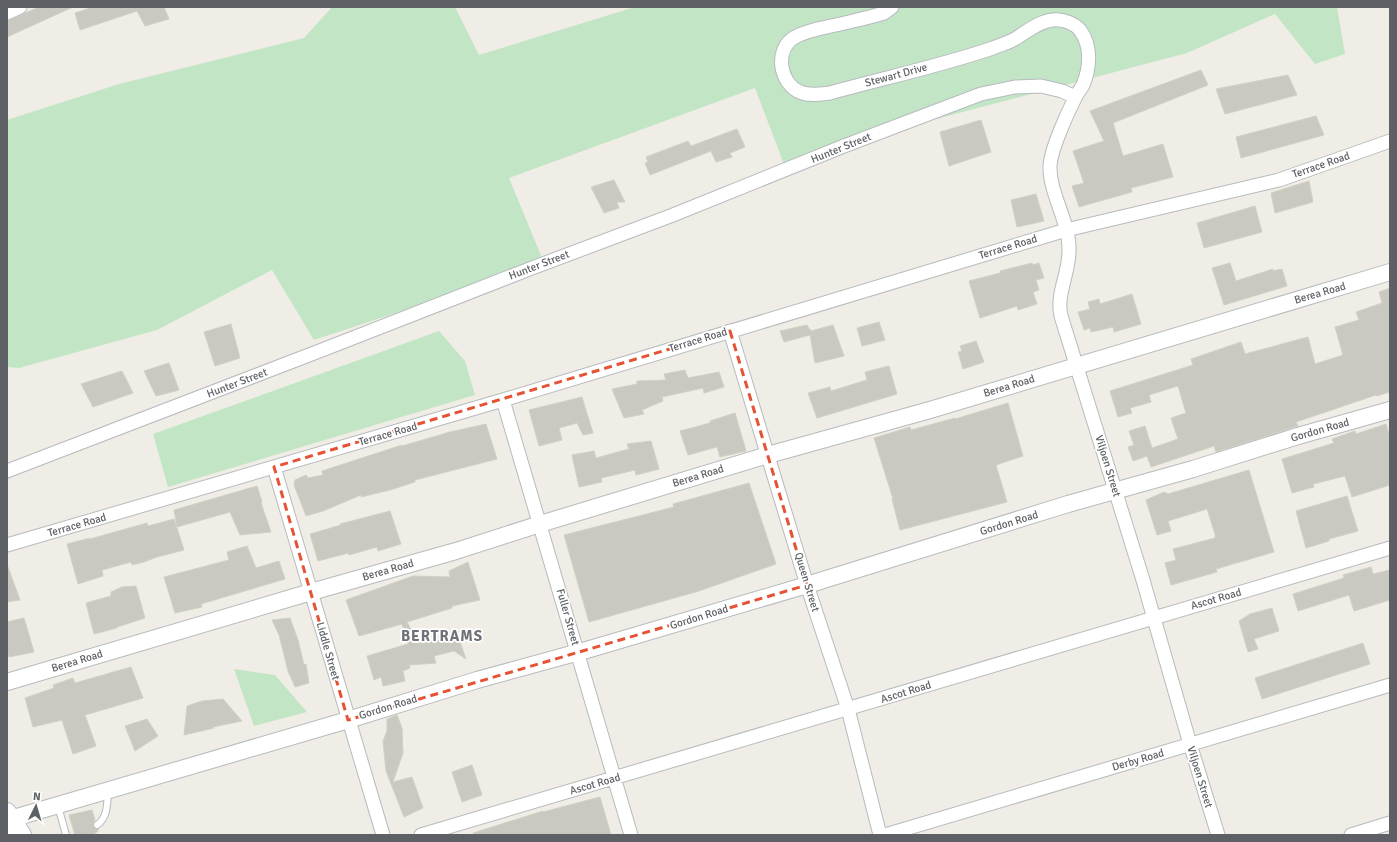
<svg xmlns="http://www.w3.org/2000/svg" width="1397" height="842" font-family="Signika,sans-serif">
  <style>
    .green { fill: #c2e6c5 }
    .building { fill: #cac9c1; stroke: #d3d0c3 }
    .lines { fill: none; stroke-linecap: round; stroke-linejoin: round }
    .service-casing { stroke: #b7babe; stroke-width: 8 }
    .minor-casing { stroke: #b7babe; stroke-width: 15 }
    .tertiary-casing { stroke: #b7babe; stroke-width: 18 }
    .secondary-casing { stroke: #b8bbc0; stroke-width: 20 }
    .service { stroke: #fff; stroke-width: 6 }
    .minor { stroke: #fff; stroke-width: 13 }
    .tertiary { stroke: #fff; stroke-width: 16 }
    .secondary { stroke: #fff; stroke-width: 18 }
    .marked { fill: none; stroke: #e55234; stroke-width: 3; stroke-dasharray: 8 5; stroke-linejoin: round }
    .labels { text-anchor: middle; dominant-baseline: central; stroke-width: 3.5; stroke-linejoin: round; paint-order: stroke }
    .street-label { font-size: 11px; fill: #5d6065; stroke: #fff }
    .district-label { font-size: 15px; font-weight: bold; letter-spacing: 1px; fill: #6e7177; stroke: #fff }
  </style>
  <rect width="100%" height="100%" fill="#efede5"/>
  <path class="green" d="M332 7H455L479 55 635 7H1337L1345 54 1315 64 1275 14 1187 53 852 141 787 172 755 88 509 178 542 258 462 291 314 340 272 270 157 330 19 368 7 367V120L119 84 304 38Z
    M439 331 465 361 475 395 168 487 153 434Z
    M234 669 275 675 307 712 254 726Z"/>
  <path class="building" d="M39 7H73L7 37V21Z
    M93 7H164L169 19 145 26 137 11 80 30 75 13Z
    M1201 70 1208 85 1113 123 1123 156 1163 144 1173 177 1131 188 1132 192 1079 207 1072 186 1084 183 1073 151 1104 141 1090 111Z
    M1288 75 1297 95 1225 114 1216 89Z
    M1316 116 1324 135 1241 158 1236 137Z
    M981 120 991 152 949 166 940 132Z
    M737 129 745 147 730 153 732 157 716 162 711 151 650 175 645 163 648 162 646 157 688 141 691 146Z
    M614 180 625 202H617L619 208 604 213 591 187Z
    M1309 181 1313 202 1275 213 1271 193Z
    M1036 194 1044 221 1017 227 1011 200Z
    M1255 206 1262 232 1204 248 1197 223Z
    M1032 263 1033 265 1039 263 1044 278 1036 280 1039 290 1033 292 1037 304 1018 310 1017 306 980 318 969 281 1000 273V271Z
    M1230 263 1236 281 1273 269V271L1282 269 1287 286 1224 305 1212 268Z
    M1390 288V392L1377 396 1376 395 1296 422 1298 426 1216 452 1214 446 1151 467 1147 456 1133 461 1128 447 1134 445 1129 431 1145 426 1152 448 1178 439 1171 418 1186 413 1178 386 1149 395 1151 402 1130 408 1132 413 1118 417 1110 391 1193 365 1191 359 1241 342 1245 354 1308 337 1315 364 1343 355 1335 327 1359 320 1356 312 1382 303 1379 292Z
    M1132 294 1141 324 1114 332 1113 327 1091 332 1090 328 1084 330 1078 312 1090 309 1088 302 1099 299 1100 304Z
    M879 322 885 340 862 346 857 328Z
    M231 324 240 358 215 366 204 332Z
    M807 325 811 331 833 325 844 356 815 363 810 335 784 342 780 331Z
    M976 341 984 362 963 369 958 352 962 351 960 346Z
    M169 363 179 390 156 396 144 371Z
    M889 366 897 394 817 418 808 393 830 387 831 391 867 380 865 372Z
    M685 370 688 378 719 372 724 387 704 393 703 388 662 397 663 401 642 410 644 414 624 418 612 389 637 384V381L666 380 664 374Z
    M122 371 133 393 93 407 81 384Z
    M582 397 593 433 583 435 577 423 559 428 562 440 539 446 529 410Z
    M1008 403 1023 456 996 465 1007 502 900 530 892 499H893L874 438 910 427 911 430 955 418V419Z
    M735 413 746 451 720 457 717 447 688 455 680 431 710 423V421Z
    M486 424 497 459 415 480V482L390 490 361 497V495L323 511 306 516 294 485 295 480 306 475 308 478 323 475 322 471 402 445V446L450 432Z
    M1386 424 1390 437V485L1352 497 1345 476 1313 484 1314 487 1292 493 1282 459 1334 443 1332 439 1355 431 1356 434Z
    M651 441 659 469 636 475 635 470 601 478 602 482 579 487 572 455 594 451 596 458 629 449 627 444Z
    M1249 470 1274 552 1216 569 1217 572 1171 585 1165 563 1176 560 1173 549 1215 538V534L1207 509 1168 521 1171 531 1157 535 1146 500 1164 492 1168 494Z
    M749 483 776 564 699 591 589 622 564 535 674 507 673 504Z
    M257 486 262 502 261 503 271 532 240 535 230 512 177 527 174 510Z
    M1347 496 1358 531 1329 539V541L1306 548 1296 511Z
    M390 511 401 544 378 551 377 547 349 555 348 553 318 561 310 534 341 525 340 524Z
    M174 519 184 550 157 557 144 562 132 565 131 562 102 570 103 576 78 584 67 544 90 538V539L147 523 148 526Z
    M247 546 256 568 279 561 285 579 201 604 202 607 175 613 164 577 229 560 227 552Z
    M468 562 480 600 452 606V608L407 622 418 643 440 640 439 637 456 631 466 659 454 651 434 656 436 663 409 665 410 668 403 671 405 681 383 686 381 677 374 680 367 656 408 644 402 624 359 636 346 600 413 576 450 577 449 571Z
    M8 567 20 600 7 602V568Z
    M1371 567 1373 574 1390 570V600L1354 611 1349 595 1298 611 1293 594 1344 578 1343 575Z
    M136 586 145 618 117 627V628L94 634 86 603 111 596V592L122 587Z
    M1272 608 1279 631 1254 639 1258 649 1248 652 1239 621 1250 614Z
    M24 618 34 652 9 657 7 651V622Z
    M290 618 298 640 304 665 306 664 309 683 295 687 288 671 279 635 272 620Z
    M1363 643 1370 664 1262 699 1255 678Z
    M131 667 143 698 85 715 96 746 73 754 62 720 33 727 25 698 54 688 53 685 73 678 75 683Z
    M223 699 242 721 213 727 214 728 184 735 187 706 202 701Z
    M397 715 402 728 403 753 393 782 412 777 423 808 404 817 386 771 383 741 387 731V719Z
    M147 719 158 736 135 751 125 726Z
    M472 765 482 795 462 802 452 772Z
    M600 797 611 835H474L473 833 543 811V812Z
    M92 810 95 820 93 823V826L95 829H98V831L93 835H75L69 815Z"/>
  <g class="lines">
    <g class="service-casing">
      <path id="service" d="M58 806 66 835
        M97 825C108 817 107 804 108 791
        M7 828 11 835"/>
    </g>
    <g class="minor-casing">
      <path id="minor" d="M892 7 884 13C868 18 852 21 836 25 822 28 808 30 795 37 774 49 779 83 800 92 809 96 820 94 830 93 884 78 940 66 993 48 1000 45 1007 43 1013 40 1025 33 1039 21 1053 20 1063 19 1074 23 1080 30 1092 46 1090 68 1083 85 1081 89 1077 93 1075 98 1067 114 1051 149 1050 166 1049 193 1070 222 1069 251 1069 274 1056 294 1061 316L1143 580 1190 744 1218 835
        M7 13 20 7
        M730 331 807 585 848 709 880 835
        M503 400 631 835
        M274 467 383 835
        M7 471 322 350 532 268 673 215 844 146 981 94 1015 87 1041 86 1062 91 1075 97
        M7 545 503 400 1066 230 1279 180 1390 141
        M421 835 1390 548
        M885 835 1390 685
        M1351 835 1390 823"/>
    </g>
    <g class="tertiary-casing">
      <path id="tertiary" d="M7 682 311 592 456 551 540 524 768 455 930 410 1390 272
        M7 820 348 720 477 680 590 649 807 585 1068 504 1193 469 1298 436 1390 410"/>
    </g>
    <g class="secondary-casing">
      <path id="secondary" d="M7 812 22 835"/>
    </g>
    <use href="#service" class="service"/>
    <use href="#minor" class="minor"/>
    <use href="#tertiary" class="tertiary"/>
    <use href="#secondary" class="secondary"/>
  </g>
  <path class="marked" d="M730 331 807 585 348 720 274 467Z"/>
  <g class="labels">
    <g class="street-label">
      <text transform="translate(896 75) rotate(-15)">Stewart Drive</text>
      <text transform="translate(841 148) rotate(-22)">Hunter Street</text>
      <text transform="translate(1321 165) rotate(-19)">Terrace Road</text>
      <text transform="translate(1008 247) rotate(-17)">Terrace Road</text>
      <text transform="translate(539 265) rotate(-21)">Hunter Street</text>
      <text transform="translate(1320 293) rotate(-16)">Berea Road</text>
      <text transform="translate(698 340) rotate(-17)">Terrace Road</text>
      <text transform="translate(237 383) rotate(-21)">Hunter Street</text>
      <text transform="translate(1009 386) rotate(-17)">Berea Road</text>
      <text transform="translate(1320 430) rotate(-16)">Gordon Road</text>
      <text transform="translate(388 434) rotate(-16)">Terrace Road</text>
      <text transform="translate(1108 466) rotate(73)">Viljoen Street</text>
      <text transform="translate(698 476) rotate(-17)">Berea Road</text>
      <text transform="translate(1009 523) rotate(-17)">Gordon Road</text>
      <text transform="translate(77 525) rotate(-16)">Terrace Road</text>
      <text transform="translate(388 570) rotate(-16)">Berea Road</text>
      <text transform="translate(807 582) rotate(73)">Queen Street</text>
      <text transform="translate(1216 599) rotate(-16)">Ascot Road</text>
      <text transform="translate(568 617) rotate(74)">Fuller Street</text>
      <text transform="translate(699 617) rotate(-17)">Gordon Road</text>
      <text transform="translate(328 651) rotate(74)">Liddle Street</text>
      <text transform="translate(77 661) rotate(-17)">Berea Road</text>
      <text transform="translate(906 692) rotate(-17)">Ascot Road</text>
      <text transform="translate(388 707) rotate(-17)">Gordon Road</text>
      <text transform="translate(1138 760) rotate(-16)">Derby Road</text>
      <text transform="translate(1200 777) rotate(73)">Viljoen Street</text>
      <text transform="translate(595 784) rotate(-16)">Ascot Road</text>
    </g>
    <g class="district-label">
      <text x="442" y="636">BERTRAMS</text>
    </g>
  </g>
  <rect width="1397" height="842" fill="none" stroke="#5d6065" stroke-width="16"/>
  <g transform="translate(36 806) rotate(5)" stroke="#ffffff" stroke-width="3" paint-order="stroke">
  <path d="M0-3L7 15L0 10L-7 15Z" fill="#5d6065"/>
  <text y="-6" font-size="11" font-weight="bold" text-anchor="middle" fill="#5d6065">N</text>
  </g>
</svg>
